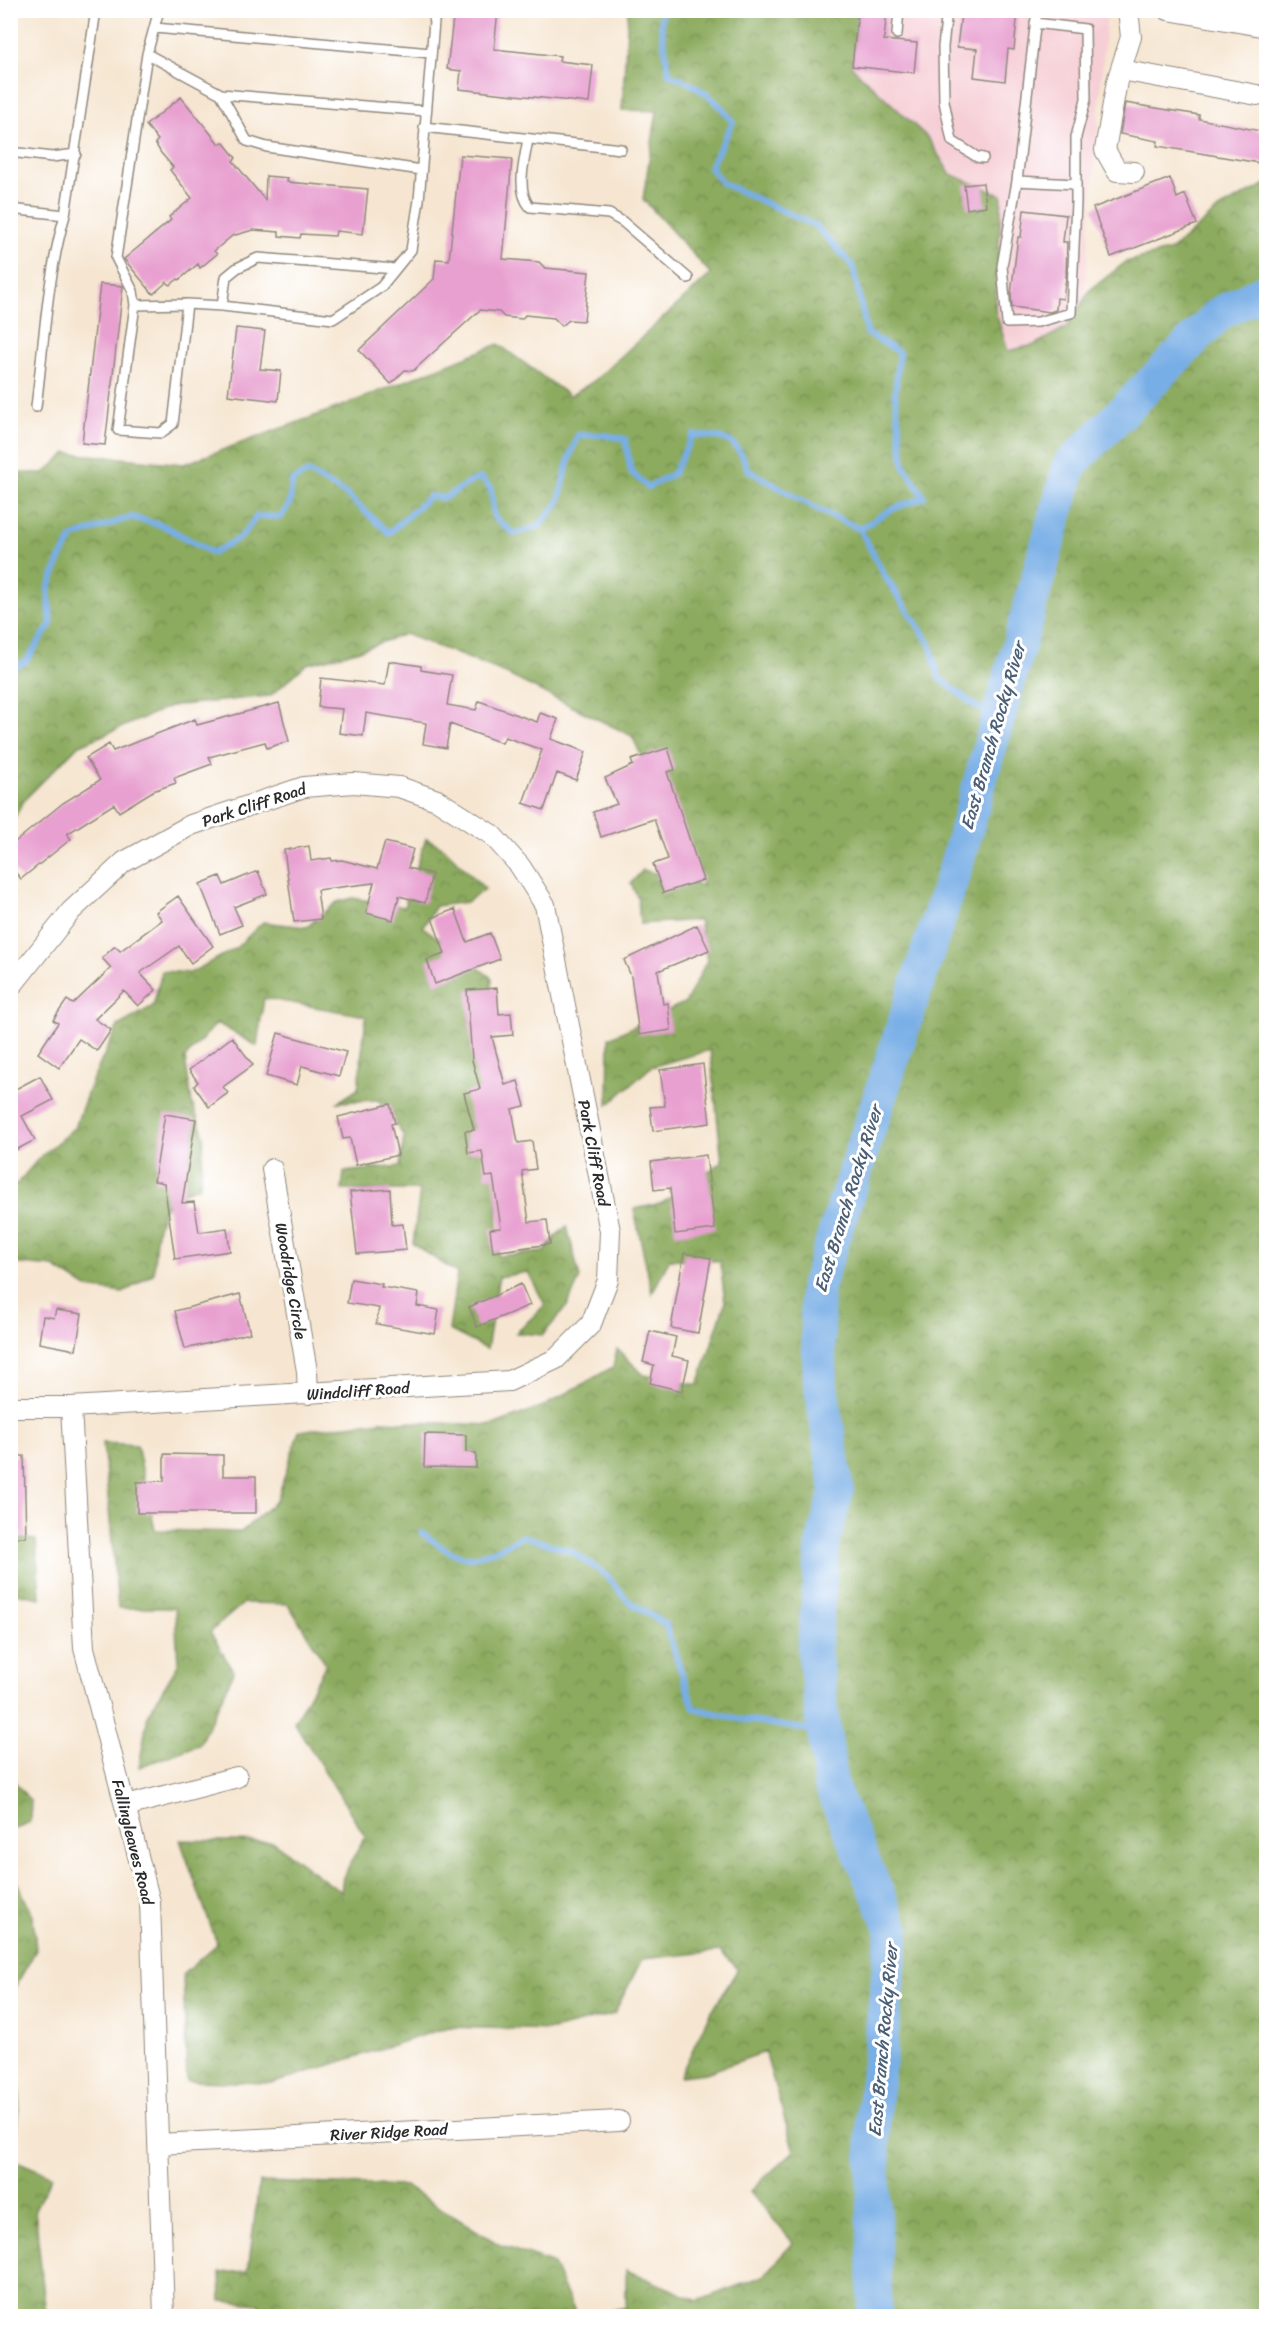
<svg xmlns="http://www.w3.org/2000/svg" width="1277" height="2327" font-family="Sriracha,sans-serif">
  <style>
    .built { fill: #f6cfd6 }
    .forest { fill: url(#forest-crowns); stroke: #5c6b44; stroke-width: 1.5 }
    .lines { fill: none; stroke-linecap: round; stroke-linejoin: round }
    .stream { stroke: #78aee6; stroke-width: 6 }
    .river { stroke: #78aee6; stroke-width: 34 }
    .building { fill: #e8a0d0 }
    .lane-casing { stroke: #90887e; stroke-width: 12 }
    .street-casing { stroke: #90887e; stroke-width: 22 }
    .lane { stroke: #fff; stroke-width: 9 }
    .street { stroke: #fff; stroke-width: 20 }
    .labels { text-anchor: middle; dominant-baseline: central; stroke-width: 6; stroke-linejoin: round; paint-order: stroke }
    .street-label { font-size: 16px; fill: #2b2b2b; stroke: #fff }
    .water-label { font-size: 18px; font-style: italic; fill: #4a5f76; stroke: #fff }
  </style>
  <defs>
    <pattern id="forest-crowns" width="20" height="18" patternUnits="userSpaceOnUse" patternTransform="scale(1.5)"><rect width="20" height="18" fill="#8cab5e"/><path d="M2 6a3 3 0 1 1 6 0M12 15a3 3 0 1 1 6 0" fill="none" stroke="#738b4e"/></pattern>
  </defs>
  <rect width="100%" height="100%" fill="#fff"/>
  <filter id="ink" filterUnits="userSpaceOnUse"><feTurbulence type="fractalNoise" baseFrequency=".0167" numOctaves="2"/><feDisplacementMap in="SourceGraphic" scale="12" xChannelSelector="R" yChannelSelector="G"/><feConvolveMatrix kernelMatrix="1 2 1 2 8 2 1 2 1" color-interpolation-filters="sRGB"/></filter>
  <filter id="wash" filterUnits="userSpaceOnUse"><feTurbulence type="fractalNoise" baseFrequency=".008" numOctaves="4" result="noise"/><feDisplacementMap in="SourceGraphic" scale="24" xChannelSelector="R" yChannelSelector="G"/><feGaussianBlur stdDeviation="1.35" result="paint"/><feColorMatrix in="noise" values="0 0 0 0 0 0 0 0 0 0 0 0 0 0 0 0 0 1.4 0 .05"/><feComposite in="paint" operator="in"/></filter>
  <g filter="url(#wash)">
    <rect width="100%" height="100%" fill="#f6e6d1"/>
    <path class="built" d="M318 11 423 10V11L422 21Z
      M858 11H1107L1084 299 1067 327 1034 345 1007 351 995 310 1002 196 950 174 928 138 852 66Z"/>
    <path class="forest" d="M628 11H858L852 67 928 138 950 174 1002 195 995 310 1008 351 1034 345 1067 327 1090 290 1126 262 1171 250 1220 208 1266 184V2316H590L626 2307V2270L698 2301 763 2276 793 2243 750 2191 794 2151 765 2052 706 2073 680 2076 708 2017 738 1969 720 1951 642 1959 614 2014 553 2030 449 2027 274 2083 187 2081 183 1974 217 1944 180 1840 273 1842 341 1892 343 1877 365 1836 294 1722 326 1664 288 1604 244 1603 210 1632 234 1672 199 1745 139 1767 148 1714 178 1665 175 1608H118L103 1443 137 1445 155 1530 241 1532 277 1500 299 1431 381 1421 493 1425 546 1405 613 1367 617 1349 644 1375 698 1385 725 1303 720 1261 670 1259 652 1293 634 1209 662 1203 722 1162 710 1050 651 1067 608 1105 609 1038 686 1002 707 960 699 920 640 924 638 899 631 883 643 870 703 886 632 736 496 669 405 634 357 651 307 664 270 696 171 706 78 746 25 799 11 824V473H44L67 453 184 464 350 403 498 344 570 396 594 381 711 274 643 199 657 111 622 110Z
      M426 838 444 848 485 889 467 902 436 906 423 927 492 978 487 1047 497 1185 498 1256 544 1252 558 1234 567 1226 580 1278 567 1306 543 1335 516 1333 545 1305 528 1272 499 1277 487 1349 449 1330 457 1273 413 1244 420 1190H342L344 1172 400 1166 404 1136 378 1100 338 1102 358 1089 366 1016 264 998 257 1046 217 1023 185 1058 192 1103 204 1136 200 1186 170 1197C155 1223 155 1244 154 1273L123 1293 87 1288 54 1267 11 1263V1183L17 1184 38 1159 75 1127 91 1083 118 1026 153 1006 162 971 190 973 235 949 263 922 307 927 337 902 353 898 404 907Z
      M10 1538 36 1540 40 1598 11 1592Z
      M11 1777 31 1802 30 1822 11 1830Z
      M10 1861 14 1876 33 1916 36 1950 13 1991V2031L20 2100 12 2159 52 2176 35 2209 46 2316H11Z
      M259 2182 405 2186 500 2245 552 2263 577 2316H260V2304L221 2301 220 2273 248 2271Z"/>
    <g class="lines">
      <path class="stream" d="M662 10 661 25 669 74C696 84 716 98 733 122L710 167 722 183 816 226 853 266 867 333 899 352 895 394 904 465 924 497 890 510 860 529 885 576 930 644 939 678 977 707 999 715
        M10 669 26 661 51 624 48 590 60 559 73 537 131 517 164 526 213 553 241 537 257 516 281 517 290 503 292 481 308 472 347 495 389 533 430 496 444 498 472 481 481 478 491 489 494 517 514 534 539 526 559 502 568 462 578 435H604L625 439 631 472 648 487 673 474 693 435C726 438 735 435 748 470L819 510 860 529
        M422 1533C435 1542 449 1554 464 1557 481 1559 509 1544 523 1536L571 1551 606 1575 628 1601 665 1624 694 1708 739 1719 824 1732"/>
      <path class="river" d="M875 2316 873 2117 893 1930 831 1786 814 1649 823 1542 837 1490 820 1379 816 1290 956 866 1070 465 1220 313 1266 290"/>
    </g>
    <g id="blocks">
      <path class="building" d="M454 10H498L494 49 560 56 559 61 593 65 589 103 459 89 461 71 447 69Z
        M858 10H887L884 40 917 43 914 73 852 66Z
        M988 10H1018L1014 50 1008 49 1005 81 974 77 977 49 957 47 961 14 988 16Z
        M181 97 219 144 223 142 236 158 233 161 265 200 266 176 288 178 287 182 368 189 363 234 336 231 335 236 301 234 300 238 279 236V232L253 230 232 236 214 251 217 254 200 268 198 264 179 280 178 279 170 285 167 282 153 294 124 259 171 220 169 217 192 198 170 170 173 167 161 153 155 143 158 140 146 125Z
        M1125 103 1199 115V119L1266 132V164L1157 146 1158 141 1120 134Z
        M460 155 512 159 503 259 539 262 545 268 589 272 584 321 569 320 562 326 554 318 525 315 522 319 504 317 499 312 480 310 413 371 405 370 391 384 359 350 434 279 436 259 449 260Z
        M1170 178 1177 198 1185 194 1197 224 1111 257 1093 208Z
        M983 183 986 206 967 209 964 185Z
        M1024 210 1066 215 1063 242H1067L1066 278 1063 299 1057 298 1056 310 1050 312 1012 307 1011 294 1018 237H1021Z
        M100 284 123 286 105 445 82 443Z
        M236 328 265 331 260 369 281 371 278 401 228 395Z
        M389 661 421 666V670L452 675 447 705 476 710 479 701 537 722 540 713 558 719 551 739 586 752 576 780 557 773 544 810 523 803 542 750 505 737 502 743 450 724 446 748 423 744 426 723 366 713 363 736 339 733 342 709 318 707 321 678 385 685Z
        M279 703 289 741 267 748 265 742 209 757 212 764 174 778 176 783 153 791 119 812 114 804 67 834 71 839 21 879 10 866V846L63 803 100 780 86 758 109 744 113 751 195 719 197 725Z
        M668 748 675 770 667 772 703 880 663 893 653 864 668 859 654 819 601 837 593 812 617 804 605 778 633 765 631 760Z
        M385 842 413 849 408 868 432 874 425 903 399 896 393 920 366 913 374 883 317 890 321 919 294 922 284 850 309 846 311 861 331 858 332 861 342 860 377 869Z
        M258 871 267 894 234 907 242 925 220 934 200 884 220 876 224 885Z
        M178 896 213 946 191 963 179 946 140 973 156 990 138 1006 124 991 95 1019 111 1030 97 1051 79 1039 59 1068 38 1053 58 1023 53 1020 67 1000 73 1004 111 968 102 958 115 946 120 951 162 920 156 912Z
        M455 909 467 942 490 933 500 959 435 984 427 960 445 954 432 918Z
        M697 925 709 950 658 971 663 1004 668 1003 671 1030 639 1035 631 976 624 960Z
        M497 988 499 1014 511 1013 513 1035 492 1037 505 1085 518 1081 525 1106 512 1109 518 1143 532 1141 536 1169 522 1171 529 1222 547 1220 550 1244 493 1252 490 1229 501 1228 493 1176 486 1177 482 1151 468 1153 465 1131 474 1130 464 1093 480 1089 472 1060 467 990Z
        M278 1033 346 1052 339 1076 302 1066 297 1085 266 1076Z
        M232 1037 253 1065 223 1087 228 1093 209 1107 194 1086 198 1082 189 1070Z
        M703 1064 710 1123 653 1131 650 1107 665 1106 660 1070Z
        M40 1076 53 1100 22 1116 35 1140 10 1153V1092Z
        M390 1104 395 1123 391 1124 398 1155 356 1165 350 1138 343 1139 338 1117Z
        M165 1114 196 1119 182 1203 194 1202 199 1232 227 1228 230 1251 175 1259 164 1183 154 1181Z
        M706 1155 715 1229 675 1234 670 1188 654 1190 651 1162Z
        M390 1189 392 1225 403 1224 406 1250 357 1254 350 1192Z
        M684 1253 711 1258 698 1333 671 1328Z
        M351 1279 382 1284 381 1287 419 1293 417 1306 439 1310 435 1334 376 1324 379 1308 347 1303Z
        M521 1284 530 1305 477 1327 469 1307Z
        M240 1294 250 1333 185 1349 175 1311Z
        M56 1310 82 1314 76 1350 39 1343 43 1316 54 1318Z
        M650 1331 676 1337 672 1356 689 1360 682 1391 650 1383 654 1365 643 1362Z
        M425 1434 466 1435V1452L476 1453V1468L424 1467Z
        M164 1454 223 1455V1476H256V1513H137V1482L164 1481Z
        M10 1456H24L26 1537H10Z"/>
    </g>
  </g>
  <g filter="url(#ink)">
    <use href="#blocks" fill-opacity="0" stroke="#90887e" stroke-width="1.5"/>
    <g class="lines">
      <g class="lane-casing">
        <path id="lane" d="M159 10 147 54 116 258 133 291 135 305 118 430 161 433 173 424 187 304 222 306 333 319 381 287 411 250 419 200 435 10
          M947 10 943 47 944 101 952 141 977 157 983 158
          M1037 10 1017 181 1076 184
          M155 28 431 53
          M897 34 899 10
          M147 54 221 94 426 111
          M221 94 247 141 267 147 421 170
          M424 127 621 149
          M528 139C525 159 515 190 530 207L609 214 623 222 688 278
          M10 152 52 157 76 154
          M1017 181 1002 266 1007 323 1038 322 1071 313 1076 202V137L1086 99 1085 29 1035 23
          M10 209 65 215 96 10
          M135 305 187 304
          M222 306 226 277 237 268 258 258 395 269
          M36 407C44 342 47 277 65 215"/>
      </g>
      <g class="street-casing">
        <path id="street" d="M1128 10 1131 37 1117 81 1105 150 1117 171 1134 172
          M1168 10 1261 26
          M1121 70 1257 95
          M10 988 71 911 124 862 191 825 304 787 354 783 399 787 437 800 492 835 520 866 545 905 610 1231 608 1280 591 1324 556 1359 509 1381 71 1407H10
          M272 1169 307 1371 308 1394
          M71 1407 84 1648 150 1902 164 2316
          M126 1806 237 1777
          M158 2144 619 2121"/>
      </g>
      <use href="#lane" class="lane"/>
      <use href="#street" class="street"/>
    </g>
  </g>
  <g class="labels">
    <g class="street-label">
      <text transform="translate(254 805) rotate(-18)">Park Cliff Road</text>
      <text transform="translate(594 1153) rotate(79)">Park Cliff Road</text>
      <text transform="translate(291 1281) rotate(80)">Woodridge Circle</text>
      <text transform="translate(358 1391) rotate(-4)">Windcliff Road</text>
      <text transform="translate(133 1842) rotate(76)">Fallingleaves Road</text>
      <text transform="translate(389 2132) rotate(-3)">River Ridge Road</text>
    </g>
    <g class="water-label">
      <text transform="translate(993 736) rotate(-74)">East Branch Rocky River</text>
      <text transform="translate(848 1199) rotate(-73)">East Branch Rocky River</text>
      <text transform="translate(883 2040) rotate(-85)">East Branch Rocky River</text>
    </g>
  </g>
  <rect width="1277" height="2327" fill="none" stroke="#fff" stroke-width="36"/>
</svg>
